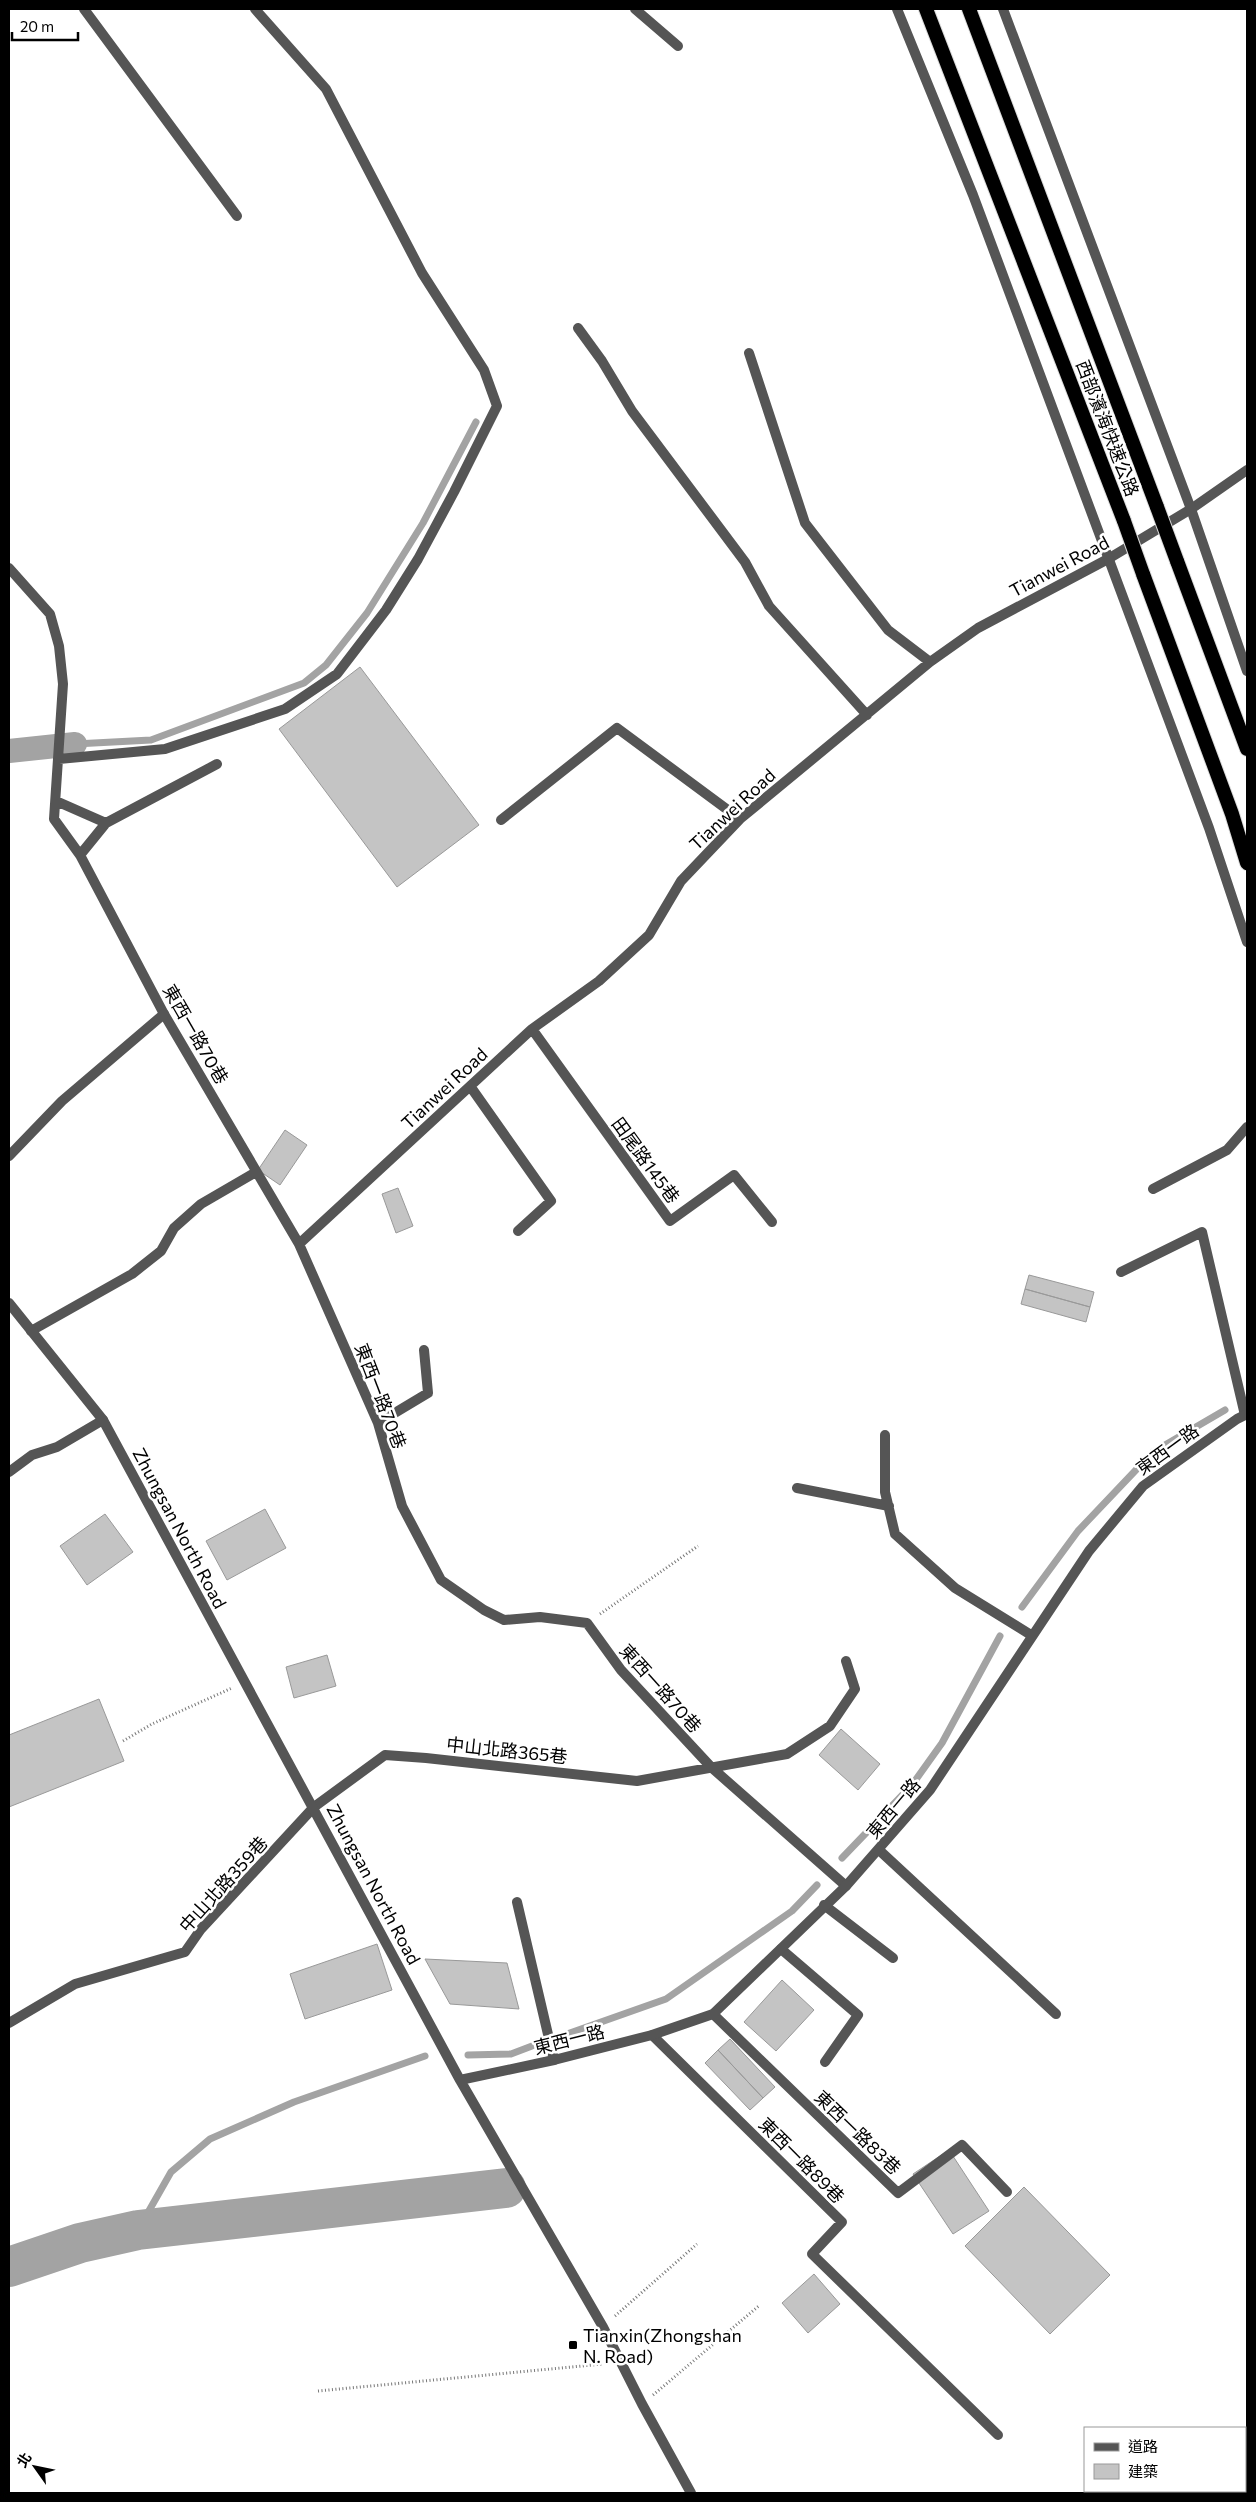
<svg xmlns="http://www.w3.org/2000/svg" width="1256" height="2502" font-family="Commissioner,'Noto Sans TC',sans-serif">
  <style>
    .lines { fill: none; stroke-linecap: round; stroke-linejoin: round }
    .stream { stroke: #a3a3a3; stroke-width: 7 }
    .canal { stroke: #a3a3a3; stroke-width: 24 }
    .river { stroke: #a3a3a3; stroke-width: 40 }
    .building { fill: #c4c4c4; stroke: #999 }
    .trunk-casing { stroke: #dbdbdb; stroke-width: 16 }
    .path { stroke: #777; stroke-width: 3; stroke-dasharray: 1 2.5; stroke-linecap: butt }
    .service { stroke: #555; stroke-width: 10 }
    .minor { stroke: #555; stroke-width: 10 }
    .tertiary { stroke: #555; stroke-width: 10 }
    .trunk { stroke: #000; stroke-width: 14 }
    .trunk-bridge-casing { stroke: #dbdbdb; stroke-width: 16; stroke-linecap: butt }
    .trunk-bridge { stroke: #000; stroke-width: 14 }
    .poi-dot { fill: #000; stroke: #fff; stroke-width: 2 }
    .labels { text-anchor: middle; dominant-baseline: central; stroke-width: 5; stroke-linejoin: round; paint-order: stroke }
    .street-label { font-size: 18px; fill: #000; stroke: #fff }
    .poi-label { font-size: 18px; fill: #000; stroke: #fff; text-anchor: start }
  </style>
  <rect width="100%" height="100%" fill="#fff"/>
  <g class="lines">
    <path class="stream" d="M75 744 151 740 304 683 326 665 367 613 423 523 476 422
      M1022 1607 1078 1531 1153 1452 1225 1410
      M842 1858 912 1785 942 1743 1000 1636
      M567 2034 666 1999 792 1911 817 1885
      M468 2055 511 2054 532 2046
      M138 2230 171 2172 210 2139 294 2102 425 2056"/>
    <path class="canal" d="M9 751 75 744"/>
    <path class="river" d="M9 2267 80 2243 138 2230 506 2188"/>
  </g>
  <path class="building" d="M360 667 479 825 397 887 279 729Z
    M285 1130 307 1145 280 1185 258 1170Z
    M398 1188 413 1226 396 1233 382 1194Z
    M1029 1275 1094 1292 1090 1307 1025 1289Z
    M1025 1289 1090 1307 1086 1322 1021 1304Z
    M265 1509 286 1548 227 1580 206 1541Z
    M105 1514 133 1552 87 1585 60 1546Z
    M327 1655 336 1686 294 1698 286 1667Z
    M99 1699 124 1761 9 1807V1735Z
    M841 1729 880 1764 858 1790 819 1755Z
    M377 1944 392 1990 305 2019 290 1974Z
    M425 1959 507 1963 519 2009 450 2004Z
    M782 1980 814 2010 776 2051 744 2022Z
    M730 2039 775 2087 763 2098 718 2050Z
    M718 2050 763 2098 750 2110 705 2063Z
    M949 2150 989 2211 953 2234 913 2174Z
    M1024 2187 1110 2275 1050 2334 965 2246Z
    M814 2274 840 2304 808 2333 782 2303Z"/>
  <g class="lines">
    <g class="trunk-casing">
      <path id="trunk" d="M926 9 1124 521
        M969 9 1157 507
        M1177 561 1247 749
        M1143 574 1232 814 1247 863"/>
    </g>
    <path class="path" d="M600 1614 698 1546
      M123 1741 152 1724 232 1688
      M615 2316 697 2244
      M318 2391 603 2364
      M653 2395 760 2305"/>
    <path class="service" d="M84 9 237 216
      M635 9 678 46
      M578 328 602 361 632 411 745 562 769 606 867 715
      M749 353 805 523 888 630 930 662
      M9 568 50 614 59 646 63 684 54 819 80 855 164 1014 299 1244 378 1423 402 1506 441 1580 484 1610 504 1620 540 1617 587 1623 621 1670 711 1767 846 1886
      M59 759 165 749 285 709 337 674 386 610 418 559 454 492 497 406 484 370 422 273 326 89 255 9
      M56 801 106 823 217 764
      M501 820 617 728 740 819
      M80 855 106 823
      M532 1029 670 1221 734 1175 772 1222
      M470 1086 551 1201 518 1231
      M1153 1189 1227 1150 1247 1127
      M299 1244 532 1029 599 981 649 935 681 881 740 819 930 662 978 628 1108 559 1191 509 1247 470
      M1121 1272 1202 1232 1245 1415
      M31 1331 132 1274 161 1251 174 1228 201 1204 256 1172
      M378 1423 428 1393 424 1350
      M885 1435V1492L895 1534 955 1588 1031 1635
      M9 1472 32 1455 57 1447 103 1420
      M797 1488 889 1506
      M879 1850 1056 2014
      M517 1902 554 2060
      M824 1905 893 1958
      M781 1949 858 2015 825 2062
      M713 2014 898 2193 962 2145 1007 2192
      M9 2023 75 1984 185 1952 201 1929 314 1807 385 1755 426 1758 637 1781 787 1754 830 1726 855 1689 846 1661
      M652 2035 842 2222 812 2254 998 2435"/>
    <path class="minor" d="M9 1156 62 1101 164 1014"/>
    <path class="tertiary" d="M897 9 973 195 1209 828 1247 942
      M1003 9 1191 509 1247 671
      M9 1303 103 1420 460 2080 603 2327 642 2404 691 2493
      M460 2080 554 2060 652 2035 713 2014 846 1886 930 1790 1089 1551 1143 1486 1237 1419 1247 1414"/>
    <use href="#trunk" class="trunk"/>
    <g class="trunk-bridge-casing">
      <path id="trunk-bridge" d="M1157 507 1177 561
        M1124 521 1143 574"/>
    </g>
    <use href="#trunk-bridge" class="trunk-bridge"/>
  </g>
  <rect class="poi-dot" x="568" y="2340" width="10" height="10" rx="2.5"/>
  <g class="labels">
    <g class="street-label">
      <text transform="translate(1108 428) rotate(69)">西部濱海快速公路</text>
      <text transform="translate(1059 566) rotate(-28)">Tianwei Road</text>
      <text transform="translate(732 809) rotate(-43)">Tianwei Road</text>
      <text transform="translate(196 1034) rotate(60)">東西一路70巷</text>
      <text transform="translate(444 1088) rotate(-43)">Tianwei Road</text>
      <text transform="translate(646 1160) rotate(54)">田尾路145巷</text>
      <text transform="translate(381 1396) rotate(69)">東西一路70巷</text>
      <text transform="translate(1167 1449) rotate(-36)">東西一路</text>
      <text transform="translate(180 1528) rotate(62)">Zhungsan North Road</text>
      <text transform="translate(661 1688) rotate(48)">東西一路70巷</text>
      <text transform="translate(507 1750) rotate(6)">中山北路365巷</text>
      <text transform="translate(893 1808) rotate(-50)">東西一路</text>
      <text transform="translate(223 1884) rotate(-48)">中山北路359巷</text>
      <text transform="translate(374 1884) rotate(62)">Zhungsan North Road</text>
      <text transform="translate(569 2039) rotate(-14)">東西一路</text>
      <text transform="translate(858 2132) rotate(44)">東西一路83巷</text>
      <text transform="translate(802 2160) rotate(45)">東西一路89巷</text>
    </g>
    <g class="poi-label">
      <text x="583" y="2335">Tianxin(Zhongshan<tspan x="583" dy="21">N. Road)</tspan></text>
    </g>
  </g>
  <rect width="1256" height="2502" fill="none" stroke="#000000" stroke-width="20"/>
  <rect x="1084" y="2427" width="162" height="65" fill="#ffffff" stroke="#999999"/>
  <rect x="1094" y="2443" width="25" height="8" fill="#555555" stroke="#999999"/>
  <text x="1128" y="2452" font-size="15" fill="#000000">道路</text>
  <rect x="1094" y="2464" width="25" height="15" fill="#c4c4c4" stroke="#999999"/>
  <text x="1128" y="2477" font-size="15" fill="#000000">建築</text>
  <g transform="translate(35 2467) rotate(303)" stroke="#ffffff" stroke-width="4" paint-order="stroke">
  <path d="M0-4L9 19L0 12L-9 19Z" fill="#000000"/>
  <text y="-8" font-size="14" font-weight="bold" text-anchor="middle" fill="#000000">北</text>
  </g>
  <path d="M12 32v8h66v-8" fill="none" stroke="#000000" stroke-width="2.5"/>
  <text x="20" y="32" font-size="15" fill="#000000" stroke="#ffffff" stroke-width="4" paint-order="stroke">20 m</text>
</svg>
